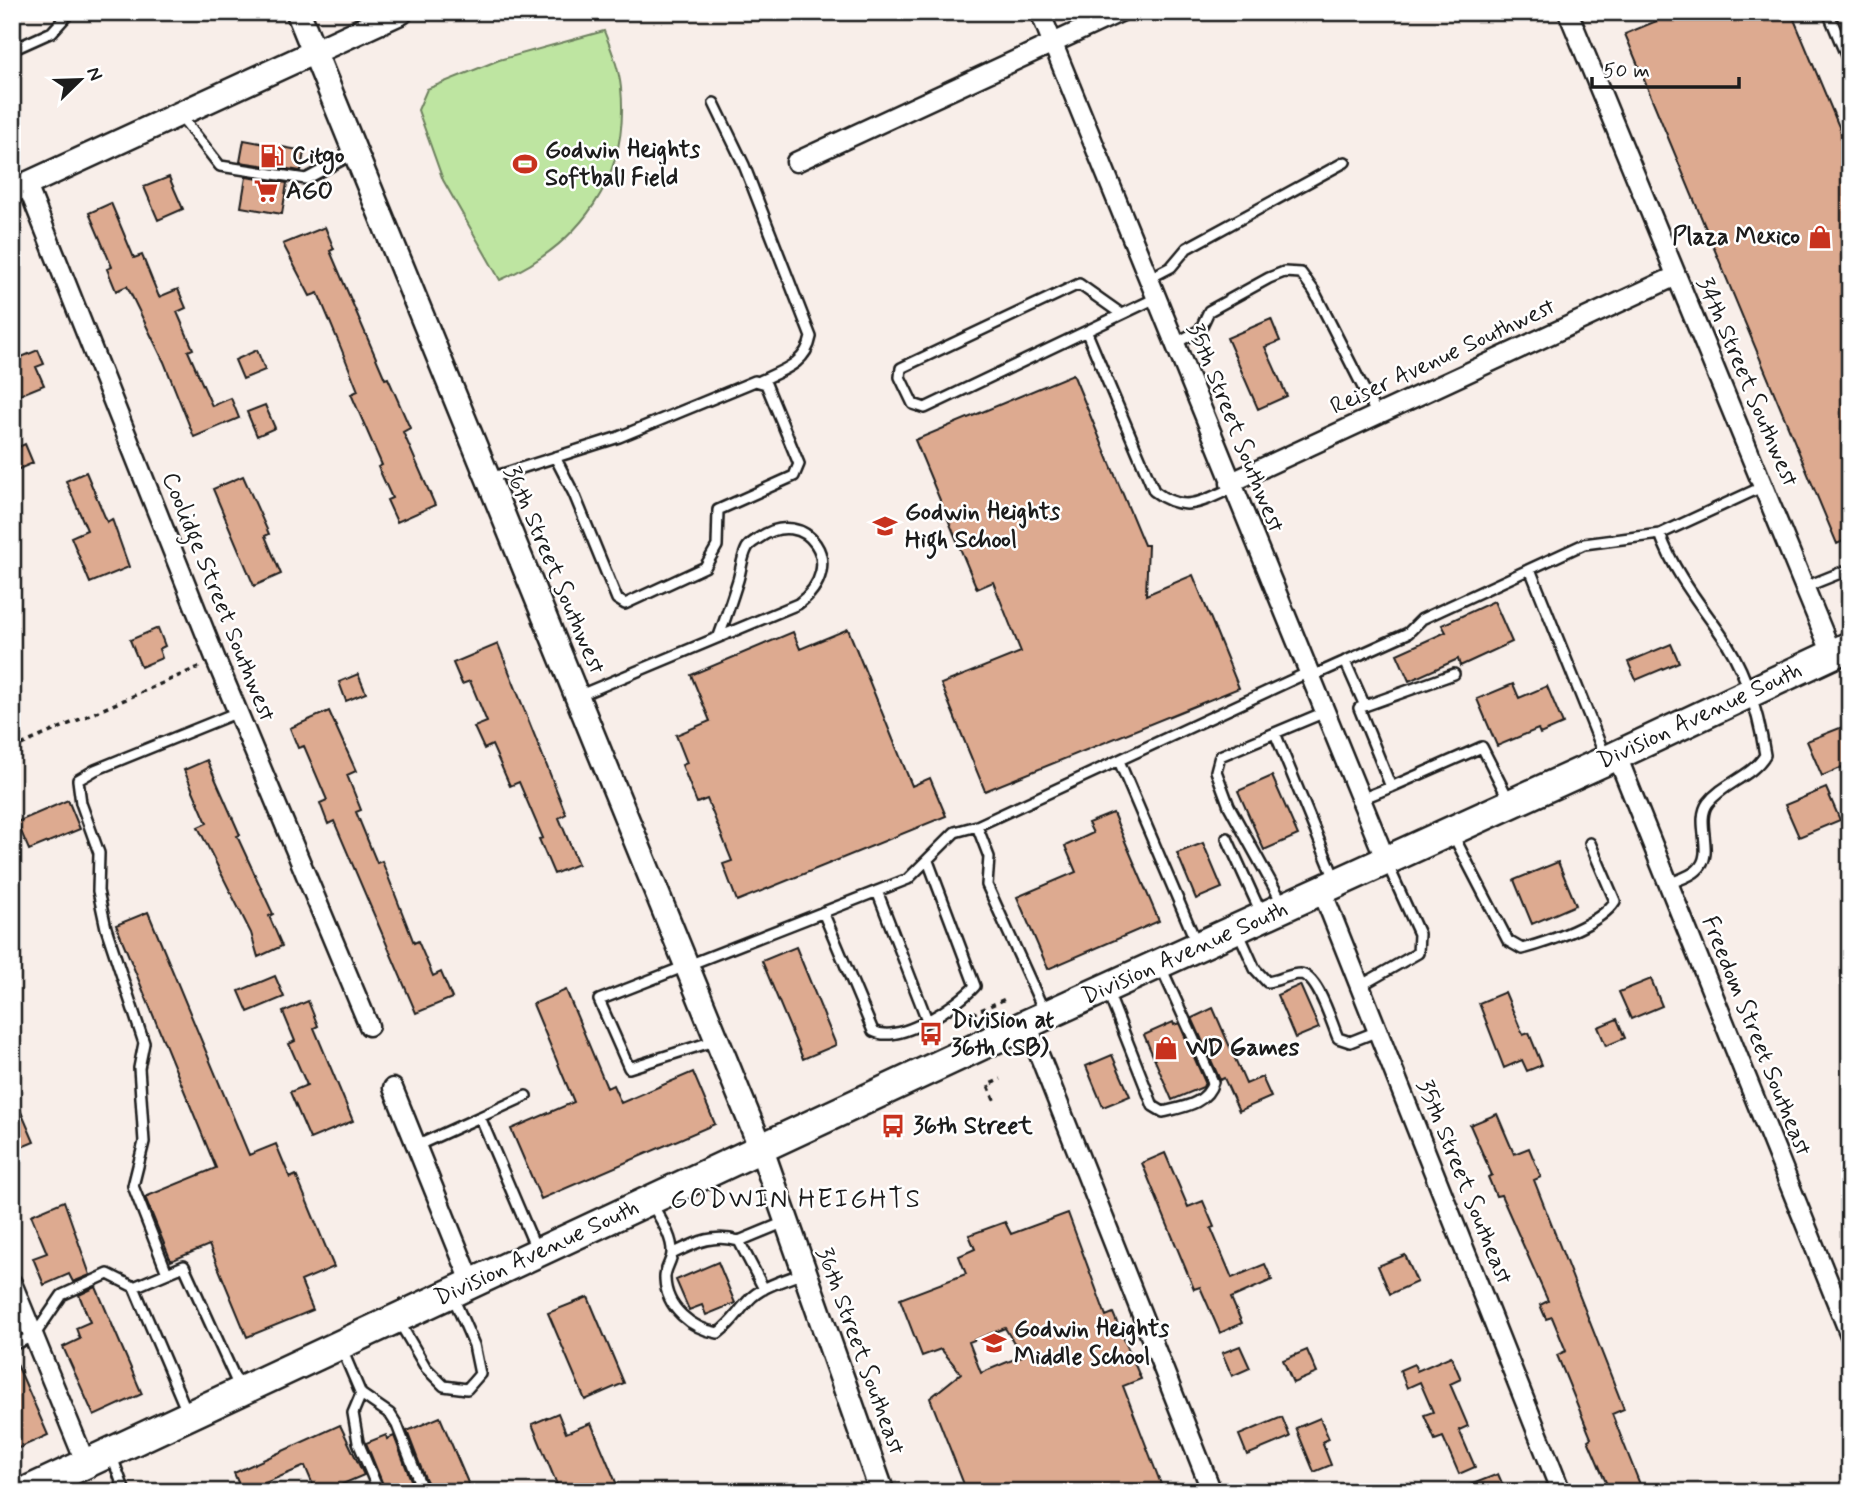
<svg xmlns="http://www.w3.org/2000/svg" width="1862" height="1504" font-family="Mynerve,sans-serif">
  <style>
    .green { fill: #bee5a1; stroke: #6d805e; stroke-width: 2 }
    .building { fill: #ddaa90; stroke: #1c1c1c; stroke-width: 2; fill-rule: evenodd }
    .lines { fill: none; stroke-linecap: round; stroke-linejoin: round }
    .service-casing { stroke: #1c1c1c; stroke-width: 14 }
    .minor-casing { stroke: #1c1c1c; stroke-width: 23 }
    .tertiary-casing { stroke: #1c1c1c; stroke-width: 28 }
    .primary-casing { stroke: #1c1c1c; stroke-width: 33 }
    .path { stroke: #1c1c1c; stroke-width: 3.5; stroke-dasharray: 5 5; stroke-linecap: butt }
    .service { stroke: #fff; stroke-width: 9 }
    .minor { stroke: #fff; stroke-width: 18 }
    .tertiary { stroke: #fff; stroke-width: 23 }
    .primary { stroke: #fff; stroke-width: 28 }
    .labels { text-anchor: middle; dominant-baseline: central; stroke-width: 5; stroke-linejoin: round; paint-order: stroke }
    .poi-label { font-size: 24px; font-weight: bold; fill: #1c1c1c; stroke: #fff; text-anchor: start }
    .street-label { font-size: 24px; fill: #1c1c1c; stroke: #fff }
    .neighbourhood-label { font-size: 26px; letter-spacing: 2px; fill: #1c1c1c; stroke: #fff }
  </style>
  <rect width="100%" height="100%" fill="#f8eee9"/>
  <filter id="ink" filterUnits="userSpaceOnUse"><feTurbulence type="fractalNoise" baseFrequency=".0143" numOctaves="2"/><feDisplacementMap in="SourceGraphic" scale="14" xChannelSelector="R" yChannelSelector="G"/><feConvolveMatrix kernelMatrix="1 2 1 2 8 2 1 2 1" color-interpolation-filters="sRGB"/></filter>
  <g filter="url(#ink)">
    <path class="green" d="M604 31C611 49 619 68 621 88 630 178 580 245 500 280L443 180 418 110 427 89 499 60Z"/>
    <path class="building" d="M1678 12H1791L1850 153V538L1837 544 1625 34Z
      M244 140 304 151 301 171 240 162Z
      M169 177 183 209 158 220 144 187Z
      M246 177 287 183 282 214 241 207Z
      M111 203 134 258 142 255 159 297 178 289 186 308 177 312 193 349 188 351 212 406 231 398 239 418 194 437 164 362 127 286 116 291 107 269 112 267 89 213Z
      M325 227 334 249 330 251 385 379 388 378 410 428 403 432 435 505 397 522 387 500 392 498 378 467 382 465 351 394 358 391 341 348 318 293 310 296 283 244Z
      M1271 319 1280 341 1265 347 1287 396 1258 409 1227 338Z
      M38 350 44 364 36 367 44 385 12 398V361Z
      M257 350 265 370 243 379 235 360Z
      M1073 374 1144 545H1148L1146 595 1193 575 1239 688 985 791 941 684 1021 652 993 582 977 589 915 440Z
      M265 405 275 428 257 436 247 412Z
      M25 444 33 463 12 472V450Z
      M86 472 107 522 112 519 129 567 90 583 71 537 87 530 66 481Z
      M243 476 269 534 265 536 281 574 254 586 213 489Z
      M1494 601 1512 642 1460 666 1458 659 1409 681 1397 654 1446 632 1442 625Z
      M158 628 165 646 159 649 162 658 141 667 130 640Z
      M848 629 912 786 930 778 946 816 737 901 723 864 732 861 707 799 697 803 682 765 687 763 676 735 710 721 691 675 793 632 800 649Z
      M498 644 566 814 559 818 578 864 554 874 539 839 543 838 519 782 510 786 492 745 484 749 474 727 487 722 470 681 462 684 453 663Z
      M1671 644 1679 662 1636 680 1628 662Z
      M358 674 366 693 346 701 339 682Z
      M1513 684 1519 698 1547 686 1563 724 1540 734 1538 729 1497 746 1477 699Z
      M329 711 356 771 347 775 361 810 356 812 377 863 382 861 414 943 418 941 433 976 441 972 452 998 416 1013 334 821 328 824 320 803 327 800 304 746 298 748 290 728Z
      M1850 724V764L1822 776 1807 741Z
      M207 760 240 835 237 836 273 914 269 916 282 946 258 957 251 933 198 827 207 823 184 770Z
      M1272 776 1298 835 1264 850 1238 791Z
      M1826 788 1840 820 1799 837 1785 805Z
      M68 800 80 829 29 850 17 822Z
      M1113 813 1159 921 1048 969 1017 897 1076 872 1065 846 1093 833 1088 823Z
      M1203 843 1222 888 1196 899 1177 853Z
      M1558 862 1576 905 1532 924 1514 880Z
      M148 912 249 1155 276 1144 290 1178 296 1175 334 1267 301 1281 313 1310 247 1337 209 1245 171 1261 145 1197 216 1168 116 925Z
      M796 947 836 1045 803 1059 762 961Z
      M275 976 284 997 248 1012 239 991Z
      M1651 979 1662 1006 1631 1019 1619 992Z
      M1300 985 1319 1028 1295 1038 1277 995Z
      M566 990 607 1088 613 1085 621 1103 693 1072 715 1124 541 1199 511 1129 574 1102 533 1004Z
      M1505 992 1523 1035 1529 1033 1542 1065 1527 1071 1522 1060 1504 1068 1479 1003Z
      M308 1001 318 1026 314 1028 353 1121 310 1139 290 1092 307 1085 289 1044 295 1041 283 1012Z
      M1213 1008 1246 1084 1262 1077 1271 1097 1239 1111 1224 1078 1220 1080 1192 1018Z
      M1617 1019 1625 1038 1606 1046 1598 1027Z
      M1173 1022 1174 1025 1179 1023 1205 1082 1203 1087 1172 1100 1144 1035Z
      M1112 1055 1130 1096 1103 1107 1086 1066Z
      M12 1091 34 1142 12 1151Z
      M1497 1114 1514 1154 1529 1148 1541 1177 1534 1180 1624 1409 1612 1414 1643 1492H1610L1588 1440 1591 1438 1557 1355 1566 1351 1552 1317 1546 1319 1540 1305 1548 1301 1501 1195 1496 1196 1488 1177 1492 1175 1470 1125Z
      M1165 1153 1188 1207 1203 1201 1214 1227 1211 1228 1232 1278 1265 1264 1272 1280 1231 1298 1242 1323 1220 1333 1200 1287 1194 1289 1142 1163Z
      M64 1201 90 1275 73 1282 69 1274 44 1285 33 1258 47 1253 31 1215Z
      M1068 1213 1106 1316 1113 1313 1141 1379 1123 1386 1164 1492H967L930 1398 961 1373 941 1349 922 1356 900 1299 966 1274 959 1256 975 1249 969 1235 1005 1222 1011 1234ZM1005 1328 1022 1356 981 1373 969 1342Z
      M1405 1255 1417 1282 1390 1294 1378 1266Z
      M718 1262 735 1303 706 1315 702 1305 689 1310 676 1280Z
      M96 1287 142 1394 94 1416 63 1347 80 1339 76 1328 90 1322 79 1295Z
      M588 1297 624 1383 585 1400 548 1313Z
      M1240 1346 1250 1368 1232 1376 1222 1353Z
      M1307 1350 1317 1373 1293 1383 1283 1360Z
      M12 1353 48 1435 12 1451Z
      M1451 1356 1461 1379 1450 1384 1468 1426 1459 1430 1475 1467 1459 1474 1443 1437 1435 1440 1424 1415 1433 1412 1420 1382 1407 1388 1400 1370 1414 1364 1417 1371Z
      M558 1413 566 1433 591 1423 620 1492H560L532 1424Z
      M440 1417 472 1492H432L425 1478 407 1431Z
      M1282 1417 1290 1437 1247 1455 1239 1435Z
      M1320 1418 1329 1439 1322 1442 1331 1465 1314 1472 1296 1428Z
      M340 1425 364 1475 324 1492H316L305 1466 265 1483 269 1492H242L234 1473Z
      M386 1435 387 1439 394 1436 412 1483 392 1492H386L366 1443Z
      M1498 1474 1506 1492H1455V1491Z"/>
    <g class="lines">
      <g class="service-casing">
        <path id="service" d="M1828 12 1850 65
          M12 50 52 32 70 12
          M714 103 744 165 811 337C806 364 783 370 760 381
          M180 115 220 166 306 179 355 153
          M1148 279 1171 267 1187 248 1345 162
          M1120 313 1079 284 901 368 900 377 913 404 925 408 1156 298
          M1087 333 1154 491C1184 514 1201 502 1232 488
          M1174 344 1200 330 1209 311 1269 278 1284 272 1301 273 1314 291 1377 415
          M490 478 619 437 755 381 766 384 799 464 794 476 718 510 717 546 705 567 625 604 617 599 574 494 555 457
          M1660 534C1673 570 1696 599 1718 630 1745 667 1758 710 1765 755 1752 777 1723 783 1708 803 1694 822 1716 854 1697 870 1690 877 1677 880 1668 884
          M1530 569 1605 756
          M1805 587 1850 569
          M1345 661 1365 706
          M1454 674 1359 708 1391 787 1482 747 1509 800
          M1310 677 1408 633 1422 619 1584 544 1660 534 1764 486
          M578 696 798 604C851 565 805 505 759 538 755 541 749 544 747 548 742 557 741 570 738 580 732 599 726 617 719 636
          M1275 733 1335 879
          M1119 761 1196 942
          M1361 799 1391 787
          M977 826 989 857 987 885 1044 1011
          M1452 833 1508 941 1522 949C1548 942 1601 924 1615 901L1590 843
          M1227 838 1261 913
          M877 891 927 1020
          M1283 904 1229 806 1216 771 1220 756 1325 712
          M823 912 873 1031C899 1045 957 1006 975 986L928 861
          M1238 931 1255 969 1267 982C1278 981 1289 974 1300 974 1318 975 1331 1022 1338 1038L1350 1042 1378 1031
          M1360 986 1418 953 1419 934 1387 863
          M1107 990 1153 1106 1163 1112C1183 1107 1207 1104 1213 1082L1161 967
          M717 1040 629 1068 599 1000 908 879 955 832 977 826 1309 672
          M480 1117 526 1096
          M416 1146 480 1117 537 1251
          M651 1202C658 1216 673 1236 672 1253 672 1261 664 1270 665 1279 666 1308 692 1329 718 1333 733 1322 736 1314 748 1301 761 1286 786 1280 803 1273
          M739 1241 785 1222
          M672 1254C695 1243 713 1233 739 1241L764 1289
          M167 1273 133 1186 144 1142 139 1068 144 1043 106 928 98 891 99 853 81 803 78 780 95 770 238 712
          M398 1320 426 1368 444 1386 467 1389 480 1374 474 1345 453 1297
          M12 1345 34 1336 62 1295 108 1274 134 1287
          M341 1347 361 1394 390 1414 397 1425 423 1492
          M361 1394 353 1413 358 1442 379 1492
          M187 1412 134 1287 184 1266 239 1387
          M111 1454 125 1492"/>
      </g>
      <g class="minor-casing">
        <path id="minor" d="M1040 12 1386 861
          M1568 12 1832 654
          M796 162 1120 12
          M27 185 216 660 369 1026
          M1230 483 1676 276
          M1617 756 1850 1335
          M1322 891 1561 1492
          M1027 1024 1212 1492
          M393 1088 472 1284
          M12 1283 86 1464"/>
      </g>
      <g class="tertiary-casing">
        <path id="tertiary" d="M298 12 761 1148 882 1492
          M12 191 401 12"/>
      </g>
      <g class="primary-casing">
        <path id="primary" d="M25 1492 1027 1024 1607 760 1850 646"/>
      </g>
      <path class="path" d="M12 749 199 667
        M972 1014 1005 999
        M994 1100 988 1085 1001 1079"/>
      <use href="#service" class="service"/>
      <use href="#minor" class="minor"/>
      <use href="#tertiary" class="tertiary"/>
      <use href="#primary" class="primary"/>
    </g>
  </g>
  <defs>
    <g id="fuel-bare" transform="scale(1.89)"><path d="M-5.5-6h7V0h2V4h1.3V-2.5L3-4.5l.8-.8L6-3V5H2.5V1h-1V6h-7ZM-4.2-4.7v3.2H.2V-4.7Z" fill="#c8321e" stroke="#fff" stroke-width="2.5" paint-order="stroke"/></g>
    <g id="stadium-bare" transform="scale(1.89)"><path d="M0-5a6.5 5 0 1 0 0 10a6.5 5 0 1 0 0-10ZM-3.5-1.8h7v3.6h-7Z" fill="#c8321e" stroke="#fff" stroke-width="2.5" paint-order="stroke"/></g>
    <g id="supermarket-bare" transform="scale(1.89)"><path d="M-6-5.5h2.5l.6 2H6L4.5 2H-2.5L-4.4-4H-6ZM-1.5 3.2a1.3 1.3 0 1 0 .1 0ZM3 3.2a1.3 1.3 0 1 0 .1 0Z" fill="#c8321e" stroke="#fff" stroke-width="2.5" paint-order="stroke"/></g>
    <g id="shop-bare" transform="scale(1.89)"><path d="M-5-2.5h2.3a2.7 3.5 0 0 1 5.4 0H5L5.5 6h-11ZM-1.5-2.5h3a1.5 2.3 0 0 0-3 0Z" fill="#c8321e" stroke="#fff" stroke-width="2.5" paint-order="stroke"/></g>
    <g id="school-bare" transform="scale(1.89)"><path d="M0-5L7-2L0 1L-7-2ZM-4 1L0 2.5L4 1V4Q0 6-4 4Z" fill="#c8321e" stroke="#fff" stroke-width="2.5" paint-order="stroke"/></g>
    <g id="bus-bare" transform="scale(1.89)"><path d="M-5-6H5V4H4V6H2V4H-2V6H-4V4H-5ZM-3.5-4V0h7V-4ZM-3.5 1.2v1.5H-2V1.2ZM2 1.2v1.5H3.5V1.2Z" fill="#c8321e" stroke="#fff" stroke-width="2.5" paint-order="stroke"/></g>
  </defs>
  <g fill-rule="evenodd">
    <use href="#fuel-bare" x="272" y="156"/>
    <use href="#stadium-bare" x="525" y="164"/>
    <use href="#supermarket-bare" x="266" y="191"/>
    <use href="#shop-bare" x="1820" y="237"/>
    <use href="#school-bare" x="885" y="526"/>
    <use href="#bus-bare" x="931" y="1034"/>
    <use href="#shop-bare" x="1166" y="1048"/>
    <use href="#bus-bare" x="893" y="1126"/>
    <use href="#school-bare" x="994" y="1343"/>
  </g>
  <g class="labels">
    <g class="poi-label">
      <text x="545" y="150">Godwin Heights<tspan x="545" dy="28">Softball Field</tspan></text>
      <text x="292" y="156">Citgo</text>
      <text x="286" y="191">AGO</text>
      <text x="1800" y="237" text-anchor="end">Plaza Mexico</text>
      <text x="905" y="512">Godwin Heights<tspan x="905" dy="28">High School</tspan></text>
      <text x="951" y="1020">Division at<tspan x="951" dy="28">36th (SB)</tspan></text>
      <text x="1186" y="1048">WD Games</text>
      <text x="913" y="1126">36th Street</text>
      <text x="1014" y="1329">Godwin Heights<tspan x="1014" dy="28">Middle School</tspan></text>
    </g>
    <g class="street-label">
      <text transform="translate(1443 357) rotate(-25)">Reiser Avenue Southwest</text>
      <text transform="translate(1747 382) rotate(67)">34th Street Southwest</text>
      <text transform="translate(1235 428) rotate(68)">35th Street Southwest</text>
      <text transform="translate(554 570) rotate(67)">36th Street Southwest</text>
      <text transform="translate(218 597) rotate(68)">Coolidge Street Southwest</text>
      <text transform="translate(1700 716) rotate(-25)">Division Avenue South</text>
      <text transform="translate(1185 953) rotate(-24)">Division Avenue South</text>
      <text transform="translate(1756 1036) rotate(68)">Freedom Street Southeast</text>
      <text transform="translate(1464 1182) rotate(68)">35th Street Southeast</text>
      <text transform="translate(537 1253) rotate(-25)">Division Avenue South</text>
      <text transform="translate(860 1351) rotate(70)">36th Street Southeast</text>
    </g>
    <g class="neighbourhood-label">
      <text x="796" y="1200">GODWIN HEIGHTS</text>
    </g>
  </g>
  <rect width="1862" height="1504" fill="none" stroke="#fff" stroke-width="42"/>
  <rect x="21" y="21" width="1820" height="1462" fill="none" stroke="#1c1c1c" stroke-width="2.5" filter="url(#ink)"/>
  <g transform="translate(80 80) rotate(67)" stroke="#ffffff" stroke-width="5" paint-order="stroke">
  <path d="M0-5L12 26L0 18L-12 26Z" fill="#1c1c1c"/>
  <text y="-10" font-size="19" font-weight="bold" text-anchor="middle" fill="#1c1c1c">N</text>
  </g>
  <path d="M1592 77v10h147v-10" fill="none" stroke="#1c1c1c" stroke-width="3.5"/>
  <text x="1603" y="77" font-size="21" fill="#1c1c1c" stroke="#ffffff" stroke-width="5" paint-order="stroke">50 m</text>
</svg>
